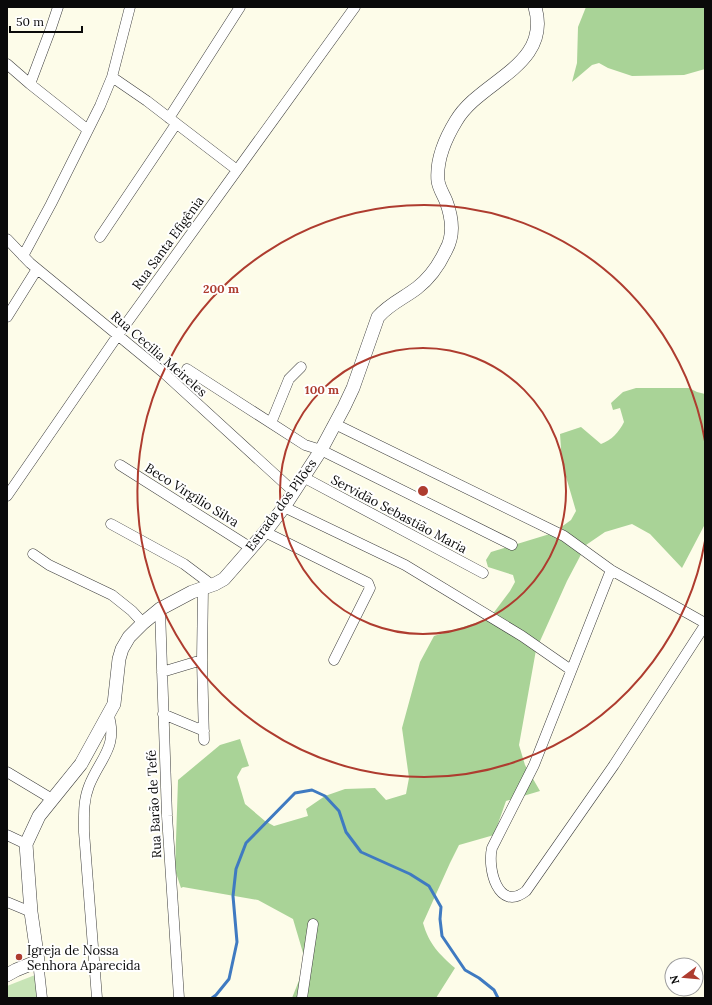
<svg xmlns="http://www.w3.org/2000/svg" width="712" height="1005" font-family="Lora,serif">
  <style>
    .green { fill: #c7e4b6 }
    .forest { fill: #a9d397 }
    .lines { fill: none; stroke-linecap: round; stroke-linejoin: round }
    .stream { stroke: #3f7ac1; stroke-width: 3 }
    .minor-casing { stroke: #3d3d3d; stroke-width: 11 }
    .tertiary-casing { stroke: #3d3d3d; stroke-width: 14 }
    .minor { stroke: #fff; stroke-width: 10 }
    .tertiary { stroke: #fff; stroke-width: 13 }
    .ring { fill: none; stroke: #ae3c2f; stroke-width: 2 }
    .poi-dot { fill: #ae3c2f; stroke: #fff; stroke-width: 1.5 }
    .labels { text-anchor: middle; dominant-baseline: central; stroke-width: 4; stroke-linejoin: round; paint-order: stroke }
    .street-label { font-size: 13px; fill: #0a0a0a; stroke: #fff }
    .poi-label { font-size: 13px; fill: #0a0a0a; stroke: #fff; text-anchor: start }
    .centre { fill: #ae3c2f; stroke: #fff; stroke-width: 2 }
    .ring-label { font-size: 12px; text-anchor: middle; font-weight: bold; fill: #ae3c2f; stroke: #fff; stroke-width: 4; stroke-linejoin: round; paint-order: stroke }
  </style>
  <rect width="100%" height="100%" fill="#fdfce9"/>
  <path class="green" d="M35 975 38 998H7V986Z"/>
  <path class="forest" d="M586 7H705V69L684 75 632 76 608 68 599 63 592 65 572 82 577 63 578 27Z
    M636 388H689L697 392 705 394V524L682 568 650 534 632 524 605 532 586 545 567 581 536 650 519 745 525 765 540 791 506 801 494 835 459 845 450 863 423 923C429 944 439 954 455 968L436 998H292L306 963 293 919 258 900 183 887 181 888 175 870 178 780 220 745 240 739 249 766 242 768 237 777 245 804 265 821 274 826 308 816 306 809 325 796 345 789 375 788 386 800 406 794 409 778 402 728 420 662 434 636 489 619 510 591 515 582 513 575 488 567 486 560 491 552 553 533 571 520 576 511 562 463 560 434 581 427 601 444C612 440 619 432 624 422L620 408 613 410 611 403 623 392Z"/>
  <g class="lines">
    <path class="stream" d="M212 998 216 995 229 979 237 942 233 896 236 869 246 843 295 793 312 790 325 796 339 811 346 832 361 852 410 874 429 886 441 907 440 919 442 936 465 970 479 978 494 990 498 998"/>
    <g class="minor-casing">
      <path id="minor" d="M7 64 30 84 88 130
        M112 77 147 101 237 170
        M30 84 50 31 58 7
        M169 118 240 7
        M100 237 176 124
        M7 239 30 263 165 374 293 491
        M23 256 51 204 100 106 112 77 130 7
        M7 317 37 269
        M187 369 305 445 321 450 512 545
        M271 423 289 379 301 367
        M335 424 564 536 611 570 705 623
        M120 465 251 548
        M303 477 483 573
        M7 496 118 335 355 7
        M284 507 405 565 522 636 571 670
        M111 524 184 564 212 585
        M265 532 368 583 370 588 334 660
        M33 554 49 565 112 595 132 611 143 623
        M611 570 534 765 492 848C487 868 498 913 526 891L614 765 705 625
        M203 588 202 660 204 740
        M160 609 167 816 179 998
        M162 672 202 660
        M163 714 204 731
        M7 772 52 799
        M7 835 26 844
        M7 902 31 912
        M38 961 42 998
        M97 998 84 832C84 816 83 801 89 786 100 758 119 747 108 713
        M302 998 313 924"/>
    </g>
    <g class="tertiary-casing">
      <path id="tertiary" d="M7 975 16 970 38 961 31 912 26 844 39 816 81 764 114 704 119 659 122 649 129 637 143 623 160 609 192 592 215 584 224 579 265 532 284 507 321 450 344 407 353 388 378 317C389 304 404 298 417 288 430 278 439 265 446 250 455 234 452 217 446 201 443 194 439 188 438 181 436 160 445 139 456 121 480 80 552 66 535 7"/>
    </g>
    <use href="#minor" class="minor"/>
    <use href="#tertiary" class="tertiary"/>
  </g>
  <g class="ring">
    <circle cx="423" cy="491" r="143"/>
    <path d="M705 541A286 286 0 1 1 705 441"/>
  </g>
  <circle class="poi-dot" cx="19" cy="957" r="4"/>
  <g class="labels">
    <g class="street-label">
      <text transform="translate(168 243) rotate(-54)">Rua Santa Efigênia</text>
      <text transform="translate(159 354) rotate(41)">Rua Cecilia Meireles</text>
      <text transform="translate(192 495) rotate(32)">Beco Virgilio Silva</text>
      <text transform="translate(281 505) rotate(-54)">Estrada dos Pilões</text>
      <text transform="translate(399 514) rotate(28)">Servidão Sebastião Maria</text>
      <text transform="translate(154 804) rotate(-93)">Rua Barão de Tefé</text>
    </g>
    <g class="poi-label">
      <text x="27" y="950">Igreja de Nossa<tspan x="27" dy="15">Senhora Aparecida</tspan></text>
    </g>
  </g>
  <circle cx="423" cy="491" r="6" class="centre"/>
  <g class="ring-label">
    <text x="221" y="293">200 m</text>
    <text x="322" y="394">100 m</text>
  </g>
  <rect width="712" height="1005" fill="none" stroke="#0a0a0a" stroke-width="16"/>
  <g transform="translate(684 977) rotate(254)"><circle r="19" fill="#ffffff" stroke="#9d9d9d"/>
  <path d="M0-3L7 15L0 10L-7 15Z" fill="#ae3c2f"/>
  <text y="-6" font-size="11" font-weight="bold" text-anchor="middle" fill="#0a0a0a">N</text>
  </g>
  <path d="M10 26v6h72v-6" fill="none" stroke="#0a0a0a" stroke-width="2"/>
  <text x="16" y="26" font-size="12" fill="#0a0a0a" stroke="#ffffff" stroke-width="3" paint-order="stroke">50 m</text>
</svg>
